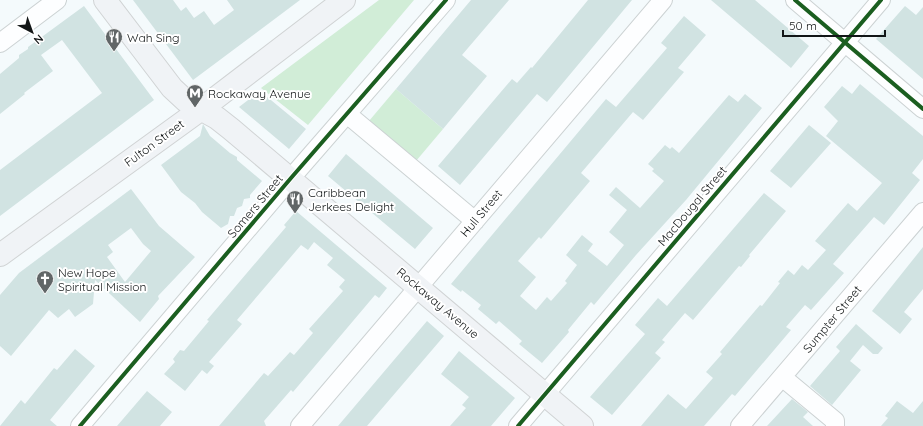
<svg xmlns="http://www.w3.org/2000/svg" width="923" height="426" font-family="Quicksand,sans-serif">
  <style>
    .green { fill: #d1edd7 }
    .building { fill: #d1e3e2; fill-rule: evenodd }
    .lines { fill: none; stroke-linecap: round; stroke-linejoin: round }
    .minor-casing { stroke: #ccd2d3; stroke-width: 20 }
    .major-casing { stroke: #d0d3d4; stroke-width: 24 }
    .minor { stroke: #fdfeff; stroke-width: 18 }
    .major { stroke: #f0f3f6; stroke-width: 22 }
    .cycleway-casing { stroke: #fff; stroke-width: 6 }
    .cycleway { stroke: #1b5e20; stroke-width: 4 }
    .labels { text-anchor: middle; dominant-baseline: central; stroke-width: 4; stroke-linejoin: round; paint-order: stroke }
    .poi-label { font-size: 12px; fill: #121617; stroke: #fff; text-anchor: start }
    .street-label { font-size: 12px; fill: #121617; stroke: #fff }
  </style>
  <rect width="100%" height="100%" fill="#f4fafc"/>
  <path class="green" d="M379 0H414L308 125 261 88Z
    M396 89 443 129 416 161 369 121Z"/>
  <path class="building" d="M133 0H173L181 11 186 7 194 18 204 11 214 25 234 10 227 0H300L193 80Z
    M471 0H509L462 55 487 76 443 129 396 89Z
    M588 0H632L547 102 537 94 460 185 438 166 512 79 517 83 531 67 532 68Z
    M711 0H755L809 46 791 68Z
    M84 6 154 100 0 216V170L102 93 62 40 41 55 53 71 24 93 25 94 0 114V74L19 58V55L28 49V47Z
    M905 6 916 15 923 7V79L876 39Z
    M684 16 706 35 678 68 684 72 643 120 633 112 581 173 590 181 541 239 539 237 518 261 536 277 520 296 536 310 547 297 551 301 567 283 565 281 577 265 566 255 582 235 593 244 588 251 607 266 624 245 609 232 627 210 609 195 616 187 640 208 664 181 652 171 654 169 648 164 665 145 670 149 672 147 679 153 729 95 738 102 745 94 762 108 686 200 636 255 594 305 591 302 568 330 569 332 542 363 519 344 522 341 499 321 496 324 478 309 481 305 462 290 461 292 451 284 606 99 616 107 667 48 661 43Z
    M860 84 923 136V159L912 173 920 180 884 225 874 217 833 264 844 273 811 310 805 305 786 327 791 330 780 343 735 396 732 394 704 426H641L668 394 686 409 713 378 706 372 722 354 720 352 760 305 762 306 780 283 778 282 788 270 794 275 802 265 808 270 826 250 815 241 848 203 857 211 882 183 826 136 838 121 824 107 842 86 852 94Z
    M260 91 306 129 289 149 239 107Z
    M203 124 210 136 230 153 237 157V160L262 181 250 195V198L244 199 242 206 237 208 234 216H230L228 224 221 228 202 212 195 203 181 192 161 165 200 136Z
    M809 125 831 143 791 188 770 171Z
    M346 154 433 228 415 249 328 176Z
    M131 189 159 226 195 257 158 296 159 299 140 322 95 280 93 304 75 317 69 309 58 318 49 310 11 356 0 346V295L19 273ZM131 228 143 244 151 251 125 282 107 257 113 252 108 245Z
    M764 193 786 211 749 255 750 256 741 267 739 266 693 320 685 313 662 340 665 342 655 353 661 358 612 415 590 397 645 334 635 325 658 298 667 306Z
    M296 211 387 288 379 298 375 295 293 392 291 390 264 421 266 426H219L264 373 268 376 290 352 294 355 313 333 309 329 343 291 339 287 345 280 327 265 333 258 314 242 308 250 301 245 237 320 242 324 209 362 214 366 207 374 202 370 185 391 164 374 175 362 173 359 180 350 184 351 209 321 207 320 286 227 284 225Z
    M923 247V289L904 312 912 319 900 334 872 311Z
    M427 321 444 336 367 426H338Z
    M856 324 883 348 878 354H873L863 345 850 361 861 370 832 405 810 386 840 351 836 347Z
    M75 349 95 366 50 420 57 426H0L21 400 25 404 54 368 57 370Z
    M459 351 515 398 491 426H450L466 408 462 405 469 397 441 374Z
    M147 391 172 412 160 426H117Z
    M792 399 808 412 803 417 813 426H767Z
    M897 401 913 413 923 401V426H881L888 418 885 416Z"/>
  <g class="lines">
    <g class="minor-casing">
      <path id="minor" d="M795 0 923 109
        M0 43 57 0
        M347 114 475 221
        M782 377 835 421V426
        M80 426 291 178 446 0
        M300 426 663 0
        M518 426 881 0
        M740 426 923 212"/>
    </g>
    <g class="major-casing">
      <path id="major" d="M105 0 172 88 186 101 217 118 231 129 582 426
        M0 255 200 110 344 0"/>
    </g>
    <use href="#minor" class="minor"/>
    <use href="#major" class="major"/>
    <g class="cycleway-casing">
      <path id="cycleway" d="M795 0 923 109
        M80 426 291 178 446 0
        M518 426 881 0"/>
    </g>
    <use href="#cycleway" class="cycleway"/>
  </g>
  <defs>
    <g id="restaurant-pin" transform="scale(0.9)"><path d="M0 17L-7.5 6A9.5 9.5 0 1 1 7.5 6Z" fill="#616667" stroke="#fff"/><path d="M-5-6h1v4h1v-4h1v4h1v-4h1v5L-1.5 .5V6h-2V.5L-5-1ZM5-6V6H3V1.5H1.5Q1.5-4 5-6Z" fill="#fff"/></g>
    <g id="metro-pin" transform="scale(0.9)"><path d="M0 17L-7.5 6A9.5 9.5 0 1 1 7.5 6Z" fill="#616667" stroke="#fff"/><path d="M-5.5 5V-5H-3L0 0L3-5H5.5V5H3V-.5L0 4L-3-.5V5Z" fill="#fff"/></g>
    <g id="church-pin" transform="scale(0.9)"><path d="M0 17L-7.5 6A9.5 9.5 0 1 1 7.5 6Z" fill="#616667" stroke="#fff"/><path d="M-1.2-6h2.4v3.5h3.3v2.4h-3.3V6h-2.4V-.1h-3.3v-2.4h3.3Z" fill="#fff"/></g>
  </defs>
  <g fill-rule="evenodd">
    <use href="#restaurant-pin" x="114" y="37"/>
    <use href="#metro-pin" x="195" y="93"/>
    <use href="#restaurant-pin" x="295" y="199"/>
    <use href="#church-pin" x="45" y="279"/>
  </g>
  <g class="labels">
    <g class="poi-label">
      <text x="127" y="37">Wah Sing</text>
      <text x="208" y="93">Rockaway Avenue</text>
      <text x="308" y="192">Caribbean<tspan x="308" dy="14">Jerkees Delight</tspan></text>
      <text x="58" y="272">New Hope<tspan x="58" dy="14">Spiritual Mission</tspan></text>
    </g>
    <g class="street-label">
      <text transform="translate(154 143) rotate(-36)">Fulton Street</text>
      <text transform="translate(255 206) rotate(-50)">Somers Street</text>
      <text transform="translate(692 206) rotate(-50)">MacDougal Street</text>
      <text transform="translate(481 213) rotate(-50)">Hull Street</text>
      <text transform="translate(438 303) rotate(40)">Rockaway Avenue</text>
      <text transform="translate(832 319) rotate(-50)">Sumpter Street</text>
    </g>
  </g>
  <g transform="translate(32 32) rotate(139)" stroke="#ffffff" stroke-width="3" paint-order="stroke">
  <path d="M0-3L7 15L0 10L-7 15Z" fill="#121617"/>
  <text y="-6" font-size="11" font-weight="bold" text-anchor="middle" fill="#121617">N</text>
  </g>
  <path d="M783 30v6h102v-6" fill="none" stroke="#121617" stroke-width="2"/>
  <text x="789" y="30" font-size="12" fill="#121617" stroke="#ffffff" stroke-width="3" paint-order="stroke">50 m</text>
</svg>
